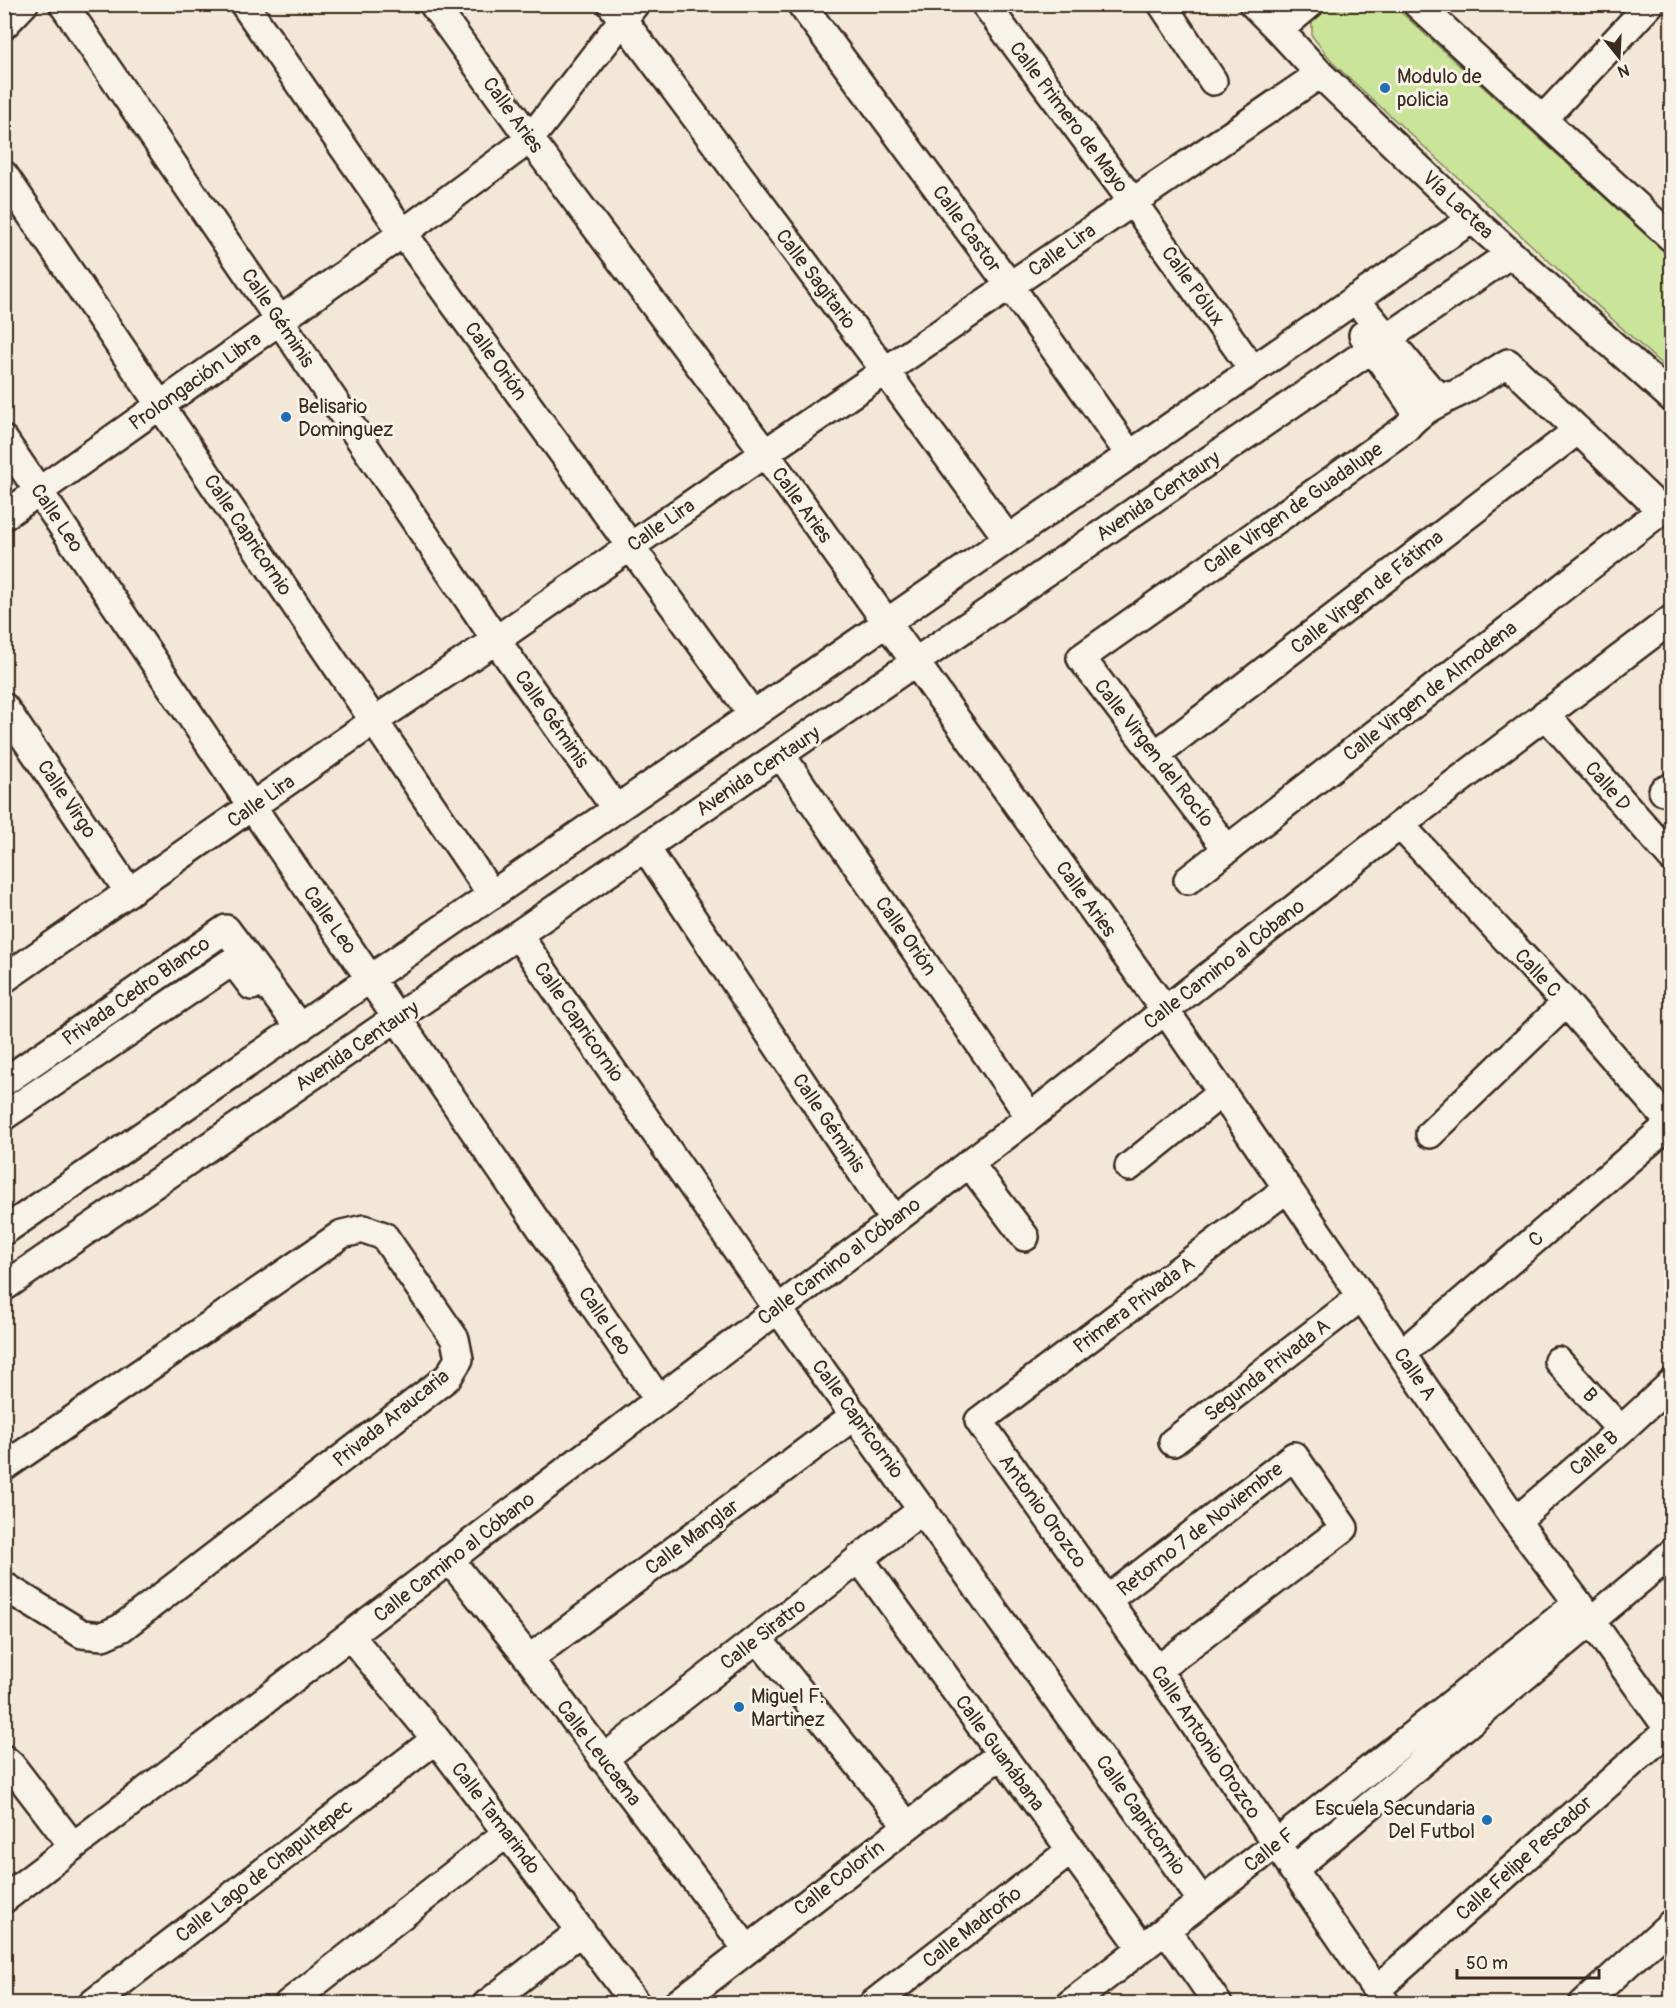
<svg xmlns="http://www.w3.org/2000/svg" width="1676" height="2008" font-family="Pangolin,sans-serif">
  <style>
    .green { fill: #cae49a; stroke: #82875c; stroke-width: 1.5 }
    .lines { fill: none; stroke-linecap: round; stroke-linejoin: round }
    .minor-casing { stroke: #3b2a1e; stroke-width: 32 }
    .minor { stroke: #f7f3e8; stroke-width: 27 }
    .poi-dot { fill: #1f6fb2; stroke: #f7f3e8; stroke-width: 2 }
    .labels { text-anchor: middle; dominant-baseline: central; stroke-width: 6; stroke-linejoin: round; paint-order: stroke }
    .poi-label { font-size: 20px; fill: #3b2a1e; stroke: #f7f3e8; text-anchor: start }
    .street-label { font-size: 20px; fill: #3b2a1e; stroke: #f7f3e8 }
  </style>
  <rect width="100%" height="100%" fill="#f3e7d7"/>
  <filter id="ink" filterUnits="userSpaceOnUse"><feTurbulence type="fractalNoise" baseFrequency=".0167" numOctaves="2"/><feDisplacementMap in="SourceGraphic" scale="12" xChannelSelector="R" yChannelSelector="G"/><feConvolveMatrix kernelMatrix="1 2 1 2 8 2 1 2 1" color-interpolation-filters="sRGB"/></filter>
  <g filter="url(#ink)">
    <path class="green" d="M1325 5H1393L1671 258V373L1335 65 1312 36V19Z"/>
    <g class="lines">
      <g class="minor-casing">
        <path id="minor" d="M63 4 280 321 496 640 616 809
          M244 4 403 233 753 715
          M433 4 530 139 765 453 1165 1010 1516 1521 1578 1603 1672 1734
          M611 4 886 372 1008 539
          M801 4 1010 286 1130 455
          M985 4 1132 201 1253 370
          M1162 4 1213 81
          M1253 4 1279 30 1320 74 1472 219 1672 398
          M1417 4 1672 238
          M4 25 24 4
          M1279 30 1310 4
          M1543 119 1650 4
          M4 175 492 895
          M1355 299 1428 387 1437 394 1448 396
          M1363 335 1409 401 1414 410 1413 419
          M4 440 253 808 658 1399
          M4 516 403 233 530 139 635 4
          M4 707 129 892
          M1545 714 1672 858
          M781 755 1030 1117
          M1155 755 1578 430
          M1663 791 1672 787
          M1400 825 1566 1003 1672 1125
          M645 847 893 1219
          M1227 849 1081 658 1406 428C1421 409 1443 401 1464 390 1479 381 1493 372 1508 363L1662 511
          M1188 880 1672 502
          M518 935 778 1309 1202 1901
          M4 979 374 721 496 640 765 453 1320 74
          M4 1082 226 929 300 1028
          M4 1116 233 961 252 986
          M1430 1134 1566 1003
          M969 1163 1025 1237
          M1129 1167 1222 1092
          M1288 1188 979 1421 1157 1670 1386 2004
          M4 1231 1472 219
          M4 1287 1510 254
          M1401 1354 1670 1124
          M1558 1361 1621 1430
          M1173 1442 1361 1297
          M4 1467 342 1234 364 1229 384 1236 455 1339 459 1359 448 1377 121 1628 103 1636 82 1634 4 1586
          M1516 1521 1621 1430 1672 1383
          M859 1558 1142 1948
          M449 1559 529 1659 747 1949
          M1107 1600 1294 1456 1344 1528 1157 1670
          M351 1637 436 1739 636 2004
          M758 1639 907 1825
          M529 1659 855 1415
          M4 1759 11 1765 73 1846
          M603 1759 923 1509
          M1293 1870 1672 1553
          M4 1899 1030 1117 1400 825 1672 619
          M1166 1929 1218 2004
          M1376 1990 1672 1727
          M92 2004 436 1739
          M288 2004 507 1833
          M487 2004 581 1931
          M677 2004 1001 1754
          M873 2004 1070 1851
          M1070 2004 1276 1844 1578 1603
          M1583 2004 1672 1923"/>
      </g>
      <use href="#minor" class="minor"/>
    </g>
  </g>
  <g class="poi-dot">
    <circle cx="1385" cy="88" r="6"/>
    <circle cx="286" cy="417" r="6"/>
    <circle cx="739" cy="1707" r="6"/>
    <circle cx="1487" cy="1820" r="6"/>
  </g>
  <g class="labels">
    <g class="poi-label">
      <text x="1397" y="76">Modulo de<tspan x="1397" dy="23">policia</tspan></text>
      <text x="298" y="406">Belisario<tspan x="298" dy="23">Dominguez</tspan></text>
      <text x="751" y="1696">Miguel F.<tspan x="751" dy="23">Martinez</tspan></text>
      <text x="1475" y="1808" text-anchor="end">Escuela Secundaria<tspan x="1475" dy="23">Del Futbol</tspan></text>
    </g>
    <g class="street-label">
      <text transform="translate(513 115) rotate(54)">Calle Aries</text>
      <text transform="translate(1069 117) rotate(53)">Calle Primero de Mayo</text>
      <text transform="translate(1458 205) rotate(43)">Vía Lactea</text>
      <text transform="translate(967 229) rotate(54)">Calle Castor</text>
      <text transform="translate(1062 250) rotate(-35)">Calle Lira</text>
      <text transform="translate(816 279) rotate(53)">Calle Sagitario</text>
      <text transform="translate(1193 286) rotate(54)">Calle Pólux</text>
      <text transform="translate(278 318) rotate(56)">Calle Géminis</text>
      <text transform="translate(496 361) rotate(54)">Calle Orión</text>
      <text transform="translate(195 381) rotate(-35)">Prolongación Libra</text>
      <text transform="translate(1158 496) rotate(-34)">Avenida Centaury</text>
      <text transform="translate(802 505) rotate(54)">Calle Aries</text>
      <text transform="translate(1293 508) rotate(-35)">Calle Virgen de Guadalupe</text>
      <text transform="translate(57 518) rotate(56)">Calle Leo</text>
      <text transform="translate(661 525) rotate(-35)">Calle Lira</text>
      <text transform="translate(248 535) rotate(56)">Calle Capricornio</text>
      <text transform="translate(1367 592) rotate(-38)">Calle Virgen de Fátima</text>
      <text transform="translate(1430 691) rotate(-38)">Calle Virgen de Almodena</text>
      <text transform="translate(552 719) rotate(55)">Calle Géminis</text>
      <text transform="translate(1154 753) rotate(52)">Calle Virgen del Rocío</text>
      <text transform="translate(758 771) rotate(-34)">Avenida Centaury</text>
      <text transform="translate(1608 786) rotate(49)">Calle D</text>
      <text transform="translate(67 799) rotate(56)">Calle Virgo</text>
      <text transform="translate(261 801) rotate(-35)">Calle Lira</text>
      <text transform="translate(1086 899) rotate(54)">Calle Aries</text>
      <text transform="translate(330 920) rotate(55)">Calle Leo</text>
      <text transform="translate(906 936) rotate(55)">Calle Orión</text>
      <text transform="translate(1224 964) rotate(-38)">Calle Camino al Cóbano</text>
      <text transform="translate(1538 973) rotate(47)">Calle C</text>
      <text transform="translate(136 991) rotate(-35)">Privada Cedro Blanco</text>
      <text transform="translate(579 1022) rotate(55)">Calle Capricornio</text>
      <text transform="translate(357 1046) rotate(-34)">Avenida Centaury</text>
      <text transform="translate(829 1123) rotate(56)">Calle Géminis</text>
      <text transform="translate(1536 1239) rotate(-41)">C</text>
      <text transform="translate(839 1261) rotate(-37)">Calle Camino al Cóbano</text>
      <text transform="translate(1134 1305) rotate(-37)">Primera Privada A</text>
      <text transform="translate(605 1321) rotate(56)">Calle Leo</text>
      <text transform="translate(1267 1370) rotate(-38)">Segunda Privada A</text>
      <text transform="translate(1415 1374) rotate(55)">Calle A</text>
      <text transform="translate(1590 1395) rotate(47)">B</text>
      <text transform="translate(391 1418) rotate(-39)">Privada Araucaria</text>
      <text transform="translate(858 1419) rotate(54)">Calle Capricornio</text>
      <text transform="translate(1594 1453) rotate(-41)">Calle B</text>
      <text transform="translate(1043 1511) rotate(54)">Antonio Orozco</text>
      <text transform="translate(1200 1529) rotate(-38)">Retorno 7 de Noviembre</text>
      <text transform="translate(692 1537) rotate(-37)">Calle Manglar</text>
      <text transform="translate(454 1557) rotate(-38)">Calle Camino al Cóbano</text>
      <text transform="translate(763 1634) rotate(-38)">Calle Siratro</text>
      <text transform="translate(1206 1742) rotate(56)">Calle Antonio Orozco</text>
      <text transform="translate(599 1753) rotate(53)">Calle Leucaena</text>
      <text transform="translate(1000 1753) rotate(54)">Calle Guanábana</text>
      <text transform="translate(1141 1815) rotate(55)">Calle Capricornio</text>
      <text transform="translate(496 1818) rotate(53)">Calle Tamarindo</text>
      <text transform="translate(1269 1850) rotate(-38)">Calle F</text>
      <text transform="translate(1524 1858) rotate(-42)">Calle Felipe Pescador</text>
      <text transform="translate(264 1871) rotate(-38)">Calle Lago de Chapultepec</text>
      <text transform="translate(839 1878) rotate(-38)">Calle Colorín</text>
      <text transform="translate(972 1927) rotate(-38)">Calle Madroño</text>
    </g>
  </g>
  <rect width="1676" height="2008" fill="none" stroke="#f7f3e8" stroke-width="24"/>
  <rect x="12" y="12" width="1652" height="1984" fill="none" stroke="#3b2a1e" stroke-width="2" filter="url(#ink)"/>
  <g transform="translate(1619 57) rotate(162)" stroke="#f7f3e8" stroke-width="4.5" paint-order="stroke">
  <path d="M0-4.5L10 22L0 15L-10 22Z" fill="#3b2a1e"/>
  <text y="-9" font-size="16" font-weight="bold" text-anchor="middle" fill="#3b2a1e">N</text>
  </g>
  <path d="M1457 1969v9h142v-9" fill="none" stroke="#3b2a1e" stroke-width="3"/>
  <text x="1466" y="1969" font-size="18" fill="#3b2a1e" stroke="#f7f3e8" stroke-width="4.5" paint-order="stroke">50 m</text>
</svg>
